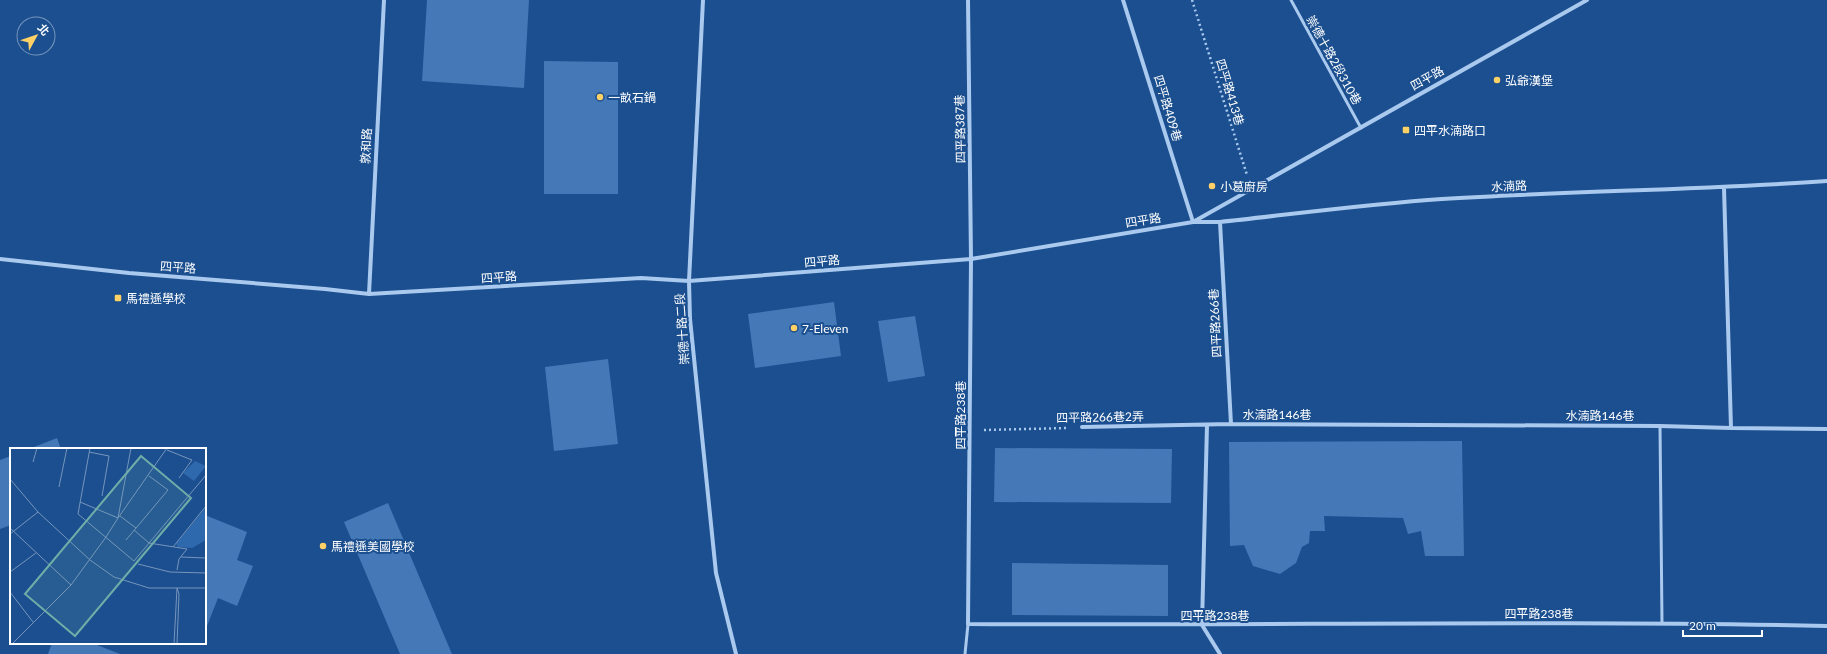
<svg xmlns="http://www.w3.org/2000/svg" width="1827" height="654" font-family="Lato,'Noto Sans TC',sans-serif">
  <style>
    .building { fill: #4478b7 }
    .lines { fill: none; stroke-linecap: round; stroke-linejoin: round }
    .path { stroke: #a9c9ee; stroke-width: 2.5; stroke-dasharray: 2 3; stroke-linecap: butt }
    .lane { stroke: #a9c9ee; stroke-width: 3 }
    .street { stroke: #a9c9ee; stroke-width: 4 }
    .poi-dot { fill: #ffd166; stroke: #1b4f8f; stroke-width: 1.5 }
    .labels { text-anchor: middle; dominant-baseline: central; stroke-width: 4; stroke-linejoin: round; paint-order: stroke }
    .street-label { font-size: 12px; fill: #fff; stroke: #1b4f8f }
    .poi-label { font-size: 12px; fill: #fff; stroke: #1b4f8f; text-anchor: start }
    .inset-road { fill: none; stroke: #7695bc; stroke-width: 1 }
    .view { fill: #6fada8; fill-opacity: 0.15; stroke: #6fada8; stroke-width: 2 }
    .inset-edge { fill: none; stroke: #fff; stroke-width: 2 }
  </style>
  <rect width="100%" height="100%" fill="#1b4f8f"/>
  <path class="building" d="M427 0H529L524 88 422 81Z
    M544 61 618 62V194H544Z
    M834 302 841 356 755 368 748 314Z
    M915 316 925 376 888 382 878 321Z
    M608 359 618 444 554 451 545 367Z
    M57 438 61 449H29Z
    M1462 441 1464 556H1425L1421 531 1408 534 1403 518 1324 516 1325 531H1310L1309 543 1302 547 1296 563 1280 574 1253 566 1244 545 1230 546 1229 442Z
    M995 448 1172 449 1171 503 994 502Z
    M11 456V525L0 529V460Z
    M388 503 452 654H400L344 522Z
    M205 515 247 532 237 560 253 566 237 606 218 598 205 631Z
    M1012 563 1168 565V616L1012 615Z
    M52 643H92L120 654H48Z"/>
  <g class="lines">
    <path class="path" d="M1192 0 1247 175
      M984 430 1067 428"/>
    <path class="lane" d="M1291 0 1361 128
      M1660 426 1662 622
      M965 654 968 624"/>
    <path class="street" d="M703 0 689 281 690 319 716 573 736 654
      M968 0 971 259 968 624C1255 626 1541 620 1827 626
      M1123 0 1193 222H1220C1294 214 1368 204 1442 199 1570 191 1699 190 1827 181
      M1220 222 1231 424
      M0 259 129 273 325 289 369 294 641 278 689 281 971 259 1193 222 1587 0
      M369 294 384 0
      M1207 425 1202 625 1220 654
      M1082 427 1231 424 1660 426 1731 428 1724 188
      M1731 428 1827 429"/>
  </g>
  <g class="poi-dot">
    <circle cx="1497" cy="80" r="4"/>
    <circle cx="600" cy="97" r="4"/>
    <rect x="1402" y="126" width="8" height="8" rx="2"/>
    <circle cx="1212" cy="186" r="4"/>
    <rect x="114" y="294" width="8" height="8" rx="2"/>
    <circle cx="794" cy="328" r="4"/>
    <circle cx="323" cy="546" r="4"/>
  </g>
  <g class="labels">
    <g class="street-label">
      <text transform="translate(1334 60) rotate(61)">崇德十路2段310巷</text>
      <text transform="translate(1427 78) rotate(-29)">四平路</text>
      <text transform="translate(1230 92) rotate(73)">四平路413巷</text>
      <text transform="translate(1168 108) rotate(73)">四平路409巷</text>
      <text transform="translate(960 129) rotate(-91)">四平路387巷</text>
      <text transform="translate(366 146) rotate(-87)">敦和路</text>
      <text transform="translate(1509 186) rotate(-3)">水湳路</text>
      <text transform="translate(1143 220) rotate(-9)">四平路</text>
      <text transform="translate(822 261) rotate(-5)">四平路</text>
      <text transform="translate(178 267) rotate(4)">四平路</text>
      <text transform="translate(499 277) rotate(-4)">四平路</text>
      <text transform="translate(1215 323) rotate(-93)">四平路266巷</text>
      <text transform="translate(682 329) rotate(-94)">崇德十路二段</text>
      <text x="1277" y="414">水湳路146巷</text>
      <text transform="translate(960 415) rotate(-90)">四平路238巷</text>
      <text x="1600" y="415">水湳路146巷</text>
      <text transform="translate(1100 417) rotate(-1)">四平路266巷2弄</text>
      <text x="1539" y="613">四平路238巷</text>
      <text x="1215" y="615">四平路238巷</text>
    </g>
    <g class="poi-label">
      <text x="1505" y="80">弘爺漢堡</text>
      <text x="608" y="97">一畝石鍋</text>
      <text x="1414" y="130">四平水湳路口</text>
      <text x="1220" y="186">小葛廚房</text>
      <text x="126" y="298">馬禮遜學校</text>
      <text x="802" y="328">7-Eleven</text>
      <text x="331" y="546">馬禮遜美國學校</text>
    </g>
  </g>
  <g transform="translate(10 448)">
    <rect width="196" height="196" fill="#1b4f8f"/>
    <path d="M185 13 196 18 184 33 173 25ZM196 59V92L182 100 168 99 166 96Z" fill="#2e69ad"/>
    <path class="inset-road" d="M80 0 68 66 124 113 196 27M157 2 182 12 169 30M79 4 99 8 92 48M23 14 27 0M0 31 28 64 80 112 104 129 139 140H196M49 39 57 0M70 54 108 70 157 0M110 68 126 80M0 80 61 137M124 82 139 95 177 101 169 111 167 122M0 86 28 64M116 92 158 42 139 28M163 99 196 58M171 109 196 110M128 116 160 124 196 125M0 124 26 105M0 144 23 174M2 196 61 137 96 89 108 70 121 0M164 196 167 140M167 196 169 146 167 140"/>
    <path class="view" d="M131 8 181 50 65 188 15 146Z"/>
    <rect width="196" height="196" class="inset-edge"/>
  </g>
  <g transform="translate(36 36) rotate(50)"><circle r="19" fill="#1b4f8f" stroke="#7695bc"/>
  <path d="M0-3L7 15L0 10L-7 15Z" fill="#ffd166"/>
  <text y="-6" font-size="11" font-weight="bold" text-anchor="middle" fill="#ffffff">北</text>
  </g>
  <path d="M1683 630v6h79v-6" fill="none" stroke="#ffffff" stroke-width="2"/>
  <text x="1689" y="630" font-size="12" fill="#ffffff" stroke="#1b4f8f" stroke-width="3" paint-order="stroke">20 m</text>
</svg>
